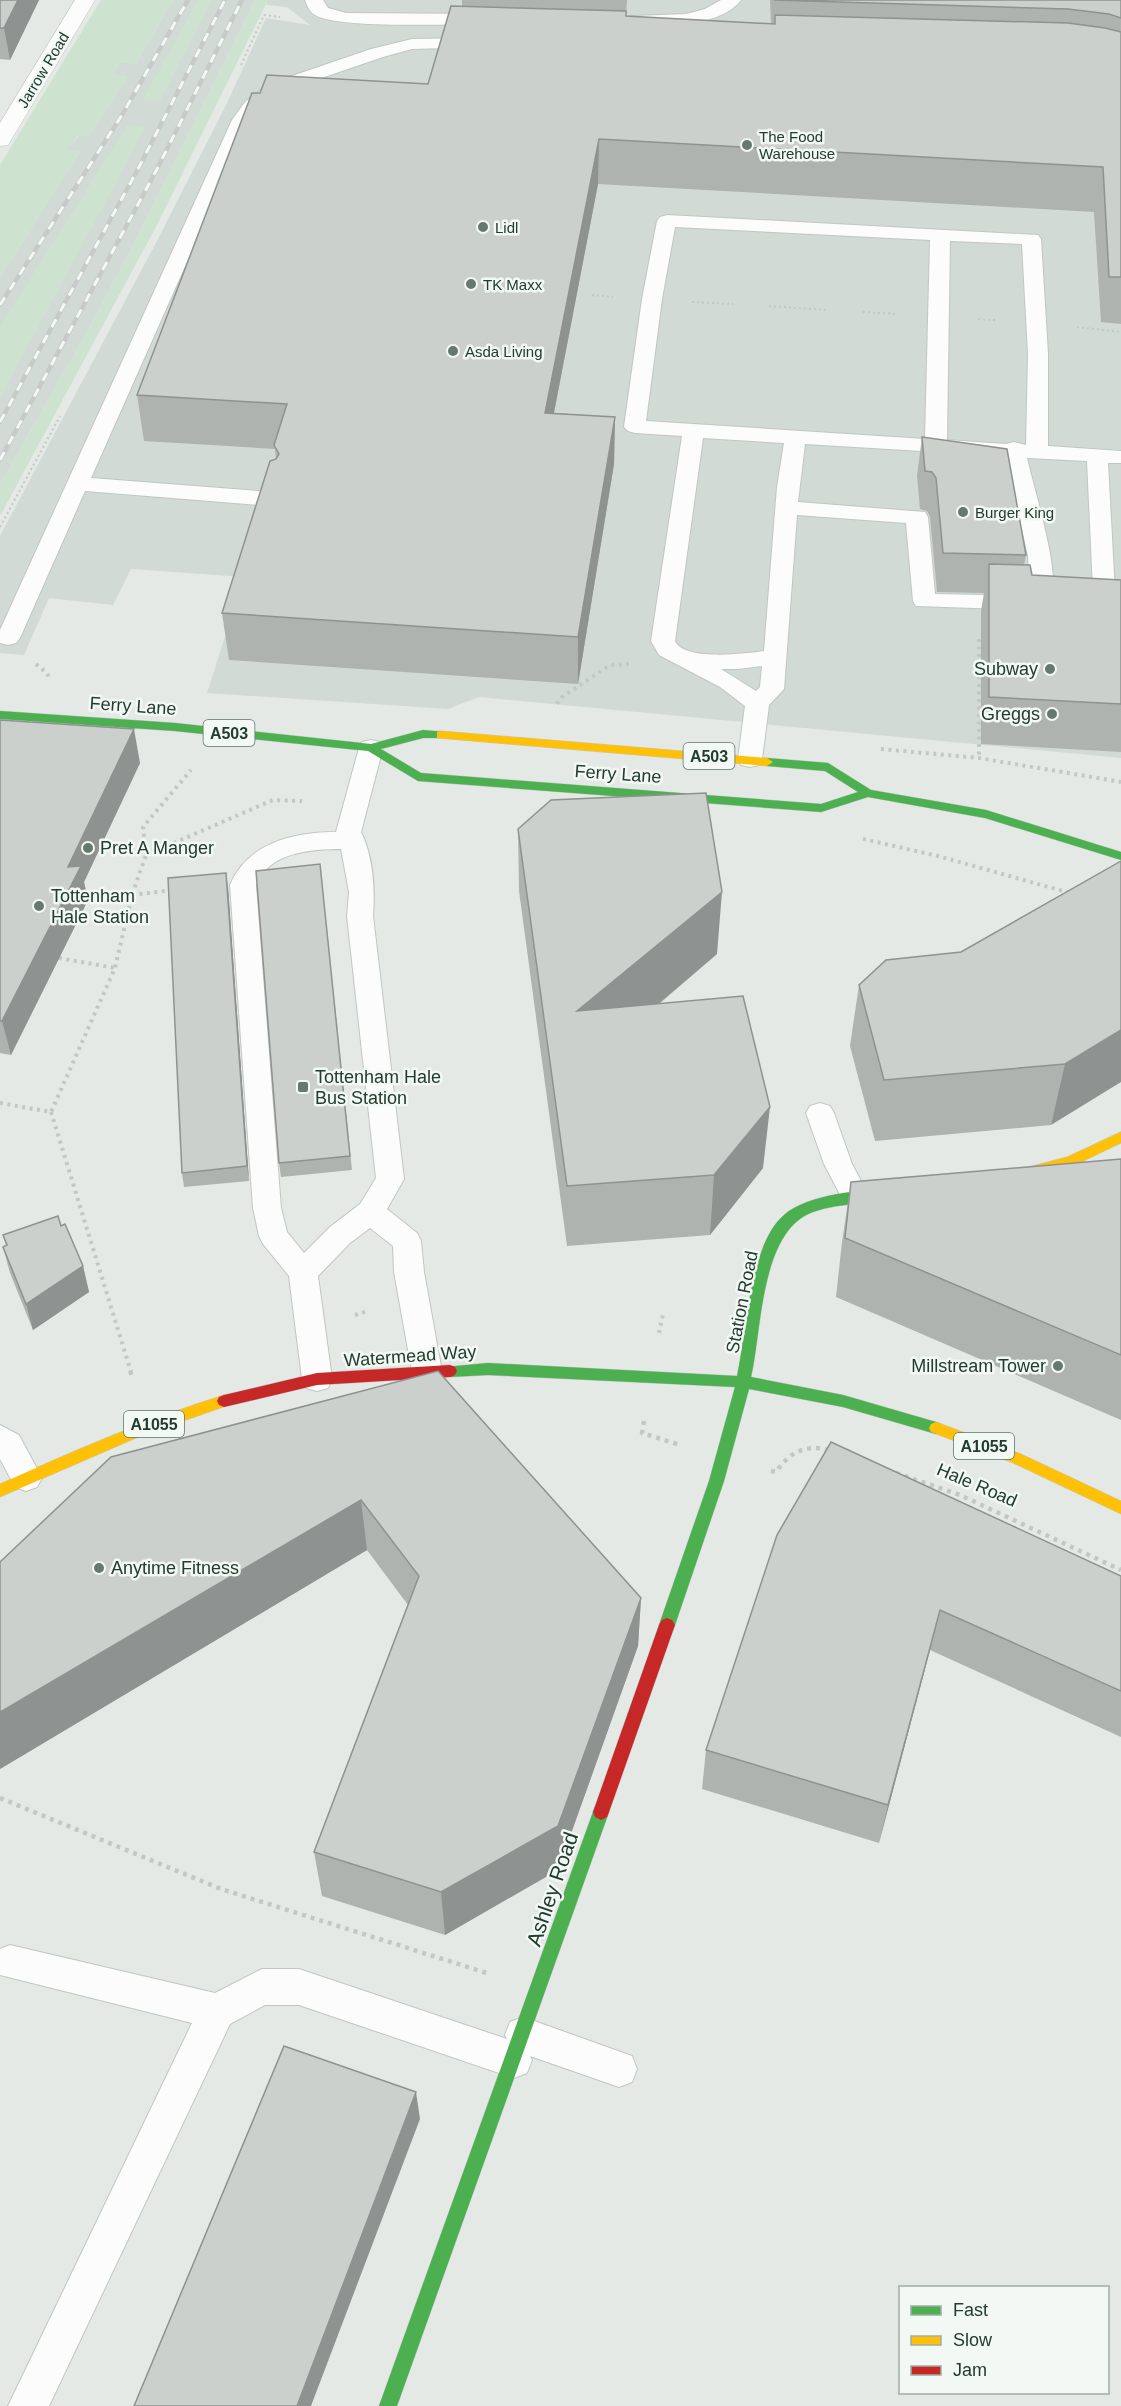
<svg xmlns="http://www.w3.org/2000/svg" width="1121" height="2406" font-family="Arial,sans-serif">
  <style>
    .built { fill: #d2dad5 }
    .green { fill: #cde2cf }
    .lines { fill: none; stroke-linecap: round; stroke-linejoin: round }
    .lane-casing { stroke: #c1c6c3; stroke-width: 2 }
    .street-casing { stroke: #c1c6c3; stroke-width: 1 }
    .fast-casing { stroke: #c0c7c3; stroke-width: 1 }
    .slow-casing { stroke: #c0c7c3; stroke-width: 1 }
    .jam-casing { stroke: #c0c7c3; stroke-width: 1 }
    .path-far2 { stroke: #c1c9c4; stroke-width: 2; stroke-dasharray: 2 3; stroke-linecap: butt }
    .path-far1 { stroke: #c1c9c4; stroke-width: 4; stroke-dasharray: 3 4.5; stroke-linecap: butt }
    .path { stroke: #c1c9c4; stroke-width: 4.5; stroke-dasharray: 4 5; stroke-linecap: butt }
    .lane { fill: #fbfcfb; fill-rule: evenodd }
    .street { fill: #fbfcfb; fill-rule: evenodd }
    .fast { fill: #4caf50; fill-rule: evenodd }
    .slow { fill: #ffc107; fill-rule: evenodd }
    .jam { fill: #c62828; fill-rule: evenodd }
    .rail-casing { stroke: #c7cac8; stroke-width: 4.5 }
    .rail { stroke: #f2f8f4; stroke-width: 3; stroke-dasharray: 9; stroke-linecap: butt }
    .wall { fill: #afb3b0 }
    .shaded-wall { fill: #8e9290 }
    .building { fill: #cbd0cd; stroke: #8e9290; stroke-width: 1.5 }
    .poi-dot { fill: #67796f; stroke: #f2f8f4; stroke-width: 2 }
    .labels { text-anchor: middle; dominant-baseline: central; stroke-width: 5; stroke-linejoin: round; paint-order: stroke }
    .far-street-label { font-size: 15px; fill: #233c2f; stroke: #f2f8f4 }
    .far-poi-label { font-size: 15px; fill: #233c2f; stroke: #f2f8f4; text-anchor: start }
    .shield { fill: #f2f8f4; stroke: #61746a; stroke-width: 1.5 }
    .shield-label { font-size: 16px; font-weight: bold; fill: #233c2f }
    .poi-label { font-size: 18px; fill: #233c2f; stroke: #f2f8f4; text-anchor: start }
    .street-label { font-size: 18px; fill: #233c2f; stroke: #f2f8f4 }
    .near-street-label { font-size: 21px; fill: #233c2f; stroke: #f2f8f4 }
  </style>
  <rect width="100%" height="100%" fill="#e4e9e6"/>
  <path class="built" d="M173 0H255L136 239 93 321 0 484V277L80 152 67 150 127 77 112 75 120 62 136 64Z
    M268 0H1121V758L479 697 448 709 207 693 244 577 131 569 113 605 49 598 24 655 0 653V536L158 239 227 103 266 18 310 25 287 7 266 5Z"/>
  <path class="green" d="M101 0H173L136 64 120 62 112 75 128 77 90 137 77 136 68 150 80 152 0 277V165Z
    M198 0H212L160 101 143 99Z
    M255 0H268L157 225 0 516V484L93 321 136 239Z
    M128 125 146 127 0 398V326Z"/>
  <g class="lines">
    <g class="lane-casing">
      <path id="lane" d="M305 0H323L328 8 346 13 486 14 492 15 495 19 492 23 486 24C453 24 338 29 315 15 310 12 307 6 305 0Z
        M721 0H741C721 27 664 26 634 26L628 25 625 21 628 17 634 16 686 14 705 9Z
        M479 38 485 39 488 43 485 47 412 49 383 57 298 86 273 98 257 110 250 120 91 478 271 492 279 494 282 499 279 504 271 506 85 491 20 638 16 643 8 645 0 643V630L232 120 245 102 261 90 286 78 371 49 412 39Z
        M667 215 1038 235 1041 239 1048 354V446L1121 451V463H1108L1116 611 1113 616 1105 618 1097 616 1094 611 1087 461 1027 458C1033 485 1058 566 1052 590 1050 601 1039 608 1029 610L916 606 913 601 906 523 797 515 784 689 769 705 762 759 759 765 750 767 741 765 738 759 745 706 720 687 659 655 651 641 682 436 635 433 628 431 624 427 642 299 657 221 660 217ZM675 227 930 240 925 439 646 421 662 299ZM950 241 1022 244 1028 354 1026 445 1014 442 1006 444 947 440ZM703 438 784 443 777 487 764 651C744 654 684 661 675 641ZM805 444 1005 456 1028 556 1030 590 1024 596 935 594 928 517 925 512 798 502ZM762 666 760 687 756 691 721 669H738Z
        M371 740 380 742 383 748 361 832C373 856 375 889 373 916L404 1179 387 1209 417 1233 421 1241 424 1272 442 1372 438 1381 427 1384 416 1381 412 1372 394 1272 393 1246 370 1228 350 1243 318 1276 332 1379 328 1388 317 1391 306 1388 302 1379 289 1276 263 1244 259 1236 253 1208 230 885C247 843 294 832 336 832L359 748 362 742ZM341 849 349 892 347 916 376 1178 360 1204 330 1227 304 1253 287 1232 281 1208 256 885C269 852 311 849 341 849Z
        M820 1103 830 1106 834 1113 852 1164 869 1196 865 1204 855 1207 845 1204 824 1164 806 1113 810 1106Z
        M0 1425 19 1435 42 1478 37 1487 26 1491 15 1487 0 1459Z
        M10 1945 215 1993 262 1969H299L507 2039 505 2035 510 2022 523 2017 632 2056 637 2069 632 2082 619 2087 530 2056 532 2060 527 2073 514 2078 299 2005H265L230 2024 49 2406H8L192 2023 0 1975V1949Z"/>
    </g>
    <g class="street-casing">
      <path id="street" d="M75 0H95L8 145 0 146V123Z"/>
    </g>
    <g class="fast-casing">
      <path id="fast" d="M0 711 175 723 371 744 423 730 445 732V738H423L381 749 421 773 821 804 858 792 825 771 767 766 761 762 767 758 828 763 871 790 986 810 1121 852V860L985 818 868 797 821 812 418 781 368 751 175 731 0 719Z
        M894 1187 899 1188 901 1192 899 1196C871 1205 841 1202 813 1212 760 1231 762 1330 751 1377L843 1395 936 1422 941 1424 943 1428 941 1432 936 1434 843 1407 749 1389 724 1481 675 1625 672 1630 667 1632 662 1630 659 1625 709 1481 735 1387 488 1375 450 1377 445 1375 443 1371 445 1367 488 1363 737 1376C747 1332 749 1245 784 1215 807 1194 864 1190 894 1187Z
        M601 1804 607 1807 609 1812 397 2406H379L593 1812 595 1807Z"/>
    </g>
    <g class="slow-casing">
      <path id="slow" d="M441 731 767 758 773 762 767 766 437 738V732Z
        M1121 1132V1143L1075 1165 1013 1181 1008 1180 1006 1176 1008 1172 1013 1171 1067 1157Z
        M224 1395 229 1397 231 1401 229 1405 143 1435 0 1497V1484C73 1451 147 1419 224 1395Z
        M936 1422 1021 1454 1121 1501V1514L1011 1462 931 1432 929 1428 931 1424Z"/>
    </g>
    <g class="jam-casing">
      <path id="jam" d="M450 1365 455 1367 457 1371 455 1375 450 1377 317 1385 224 1407 219 1405 217 1401 219 1397 224 1395 317 1373Z
        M667 1618 672 1620 675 1625 609 1812 607 1817 601 1820 595 1817 593 1812 659 1625 662 1620Z"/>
    </g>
    <path class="path-far2" d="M241 65 264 15 280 17
      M592 295 613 297
      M692 302 733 304
      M769 306 827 310
      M863 312 897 314
      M978 319 995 320
      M1077 327 1121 332
      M0 527 60 416"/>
    <path class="path-far1" d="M979 639V758
      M36 664 47 673 49 678
      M557 704 562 697 610 665 629 664
      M881 749 979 758 1121 782
      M863 839 938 856 1070 893
      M146 855 273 800 302 801
      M132 895 173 890
      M59 958 115 968
      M0 1103 51 1112 115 968 132 895 146 855 143 827 191 770
      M51 1112 131 1372
      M355 1315 368 1311
      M659 1333 663 1314"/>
    <path class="path" d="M130 1371 132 1376
      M644 1421 642 1433 680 1445
      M771 1471 776 1472C790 1452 805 1444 829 1450
      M896 1473 960 1495 1121 1570
      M0 1798 221 1889 490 1974"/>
    <use href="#lane" class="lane"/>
    <use href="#street" class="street"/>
    <use href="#fast" class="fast"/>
    <use href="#slow" class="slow"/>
    <use href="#jam" class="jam"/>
    <g class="rail-casing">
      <path id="rail" d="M0 305 122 115 188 0
        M0 422 138 169 225 0
        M0 460 156 171 242 0"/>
    </g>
    <use href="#rail" class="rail"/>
  </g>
  <path class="wall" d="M0 0H39L10 60 0 59Z
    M462 0H627L626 16 771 24 770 0H1121V324L1101 322 1094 212 598 184 554 413 615 417 614 464 578 684 229 660 222 613 276 459 275 449 144 441 137 395 260 93 428 84 462 6Z
    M922 437 1026 555 1024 565 1032 575 1121 580V752L981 744V611L984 593 937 592 930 517 927 511 920 509 917 476Z
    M0 720 140 763 84 882 88 900 11 1055 0 1053Z
    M518 829 717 954 659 1004 763 1168 710 1235 567 1246 519 891Z
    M1121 861 1051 1125 875 1141 850 1046 859 985 961 952Z
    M320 864 352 1170 281 1177 279 1163Z
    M228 887 249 1181 184 1187 182 1173Z
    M1121 1159V1420L836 1297 842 1242 851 1182Z
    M3 1235 83 1266 89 1292 33 1330 10 1273 3 1247 6 1245Z
    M438 1371 641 1598 638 1646 558 1870 445 1935 322 1896 314 1852 408 1605 367 1550 0 1769Z
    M777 1535 1121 1576V1737L930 1650 879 1843 702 1789 706 1750Z"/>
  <path class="shaded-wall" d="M18 0H39L10 60 4 28Z
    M599 139 598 184 545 459V413Z
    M615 417 614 464 578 684V637Z
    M134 729 140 763 84 882 88 900 11 1055 2 1021 68 867Z
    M226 873 228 887 249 1181 247 1166Z
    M722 892 717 954 577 1073V1011Z
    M1121 1030V1082L1051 1125 1065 1064Z
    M770 1107 763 1168 710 1235 714 1175Z
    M83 1266 89 1292 33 1330 26 1304Z
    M361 1500 367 1550 0 1769V1712Z
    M641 1598 638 1646 558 1870 445 1935 441 1892Z
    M940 1610 930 1650 879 1843 888 1805Z
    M416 2092 420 2119 311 2406H297Z"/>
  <path class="building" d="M0 0H18L4 28H0Z
    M774 0H1121V18L1109 14 1068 9Z
    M451 6 626 11V16L775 24V15L1068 23 1105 28 1121 32V277H1109L1103 167 599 139 545 413 615 417 578 637 222 613 270 461 276 459 279 454 274 445 287 404 137 395 252 93H260L267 75 428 84Z
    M922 437 1007 449 1026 555 943 553 936 478 932 472 925 471Z
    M989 564 1030 565 1032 575 1121 580V704L989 697Z
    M0 720 134 729 68 867 81 866 2 1021H0Z
    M706 793 722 892 577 1011 743 996 770 1107 714 1175 567 1186 518 829 551 800Z
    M1121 861V1030L1065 1064 884 1080 859 985 886 960 961 952Z
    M320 864 350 1156 279 1163 256 871Z
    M226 873 247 1166 182 1173 168 878Z
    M1121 1159V1355L845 1238 851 1182Z
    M58 1216 61 1226 65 1224 83 1266 26 1304 3 1247 7 1245 3 1235Z
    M438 1371 641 1598 558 1826 441 1892 314 1852 419 1576 361 1500 0 1712V1562L111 1457Z
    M831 1442 1121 1576V1691L940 1610 888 1805 706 1750 777 1535Z
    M284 2046 416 2092 297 2406H134Z"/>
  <g class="poi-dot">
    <circle cx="747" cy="145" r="6"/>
    <circle cx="483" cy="227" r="6"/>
    <circle cx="471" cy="284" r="6"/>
    <circle cx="453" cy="351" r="6"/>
    <circle cx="963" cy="512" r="6"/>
    <circle cx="1050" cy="669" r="6"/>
    <circle cx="1052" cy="714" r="6"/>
    <circle cx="88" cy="848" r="6"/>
    <circle cx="39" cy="906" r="6"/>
    <rect x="297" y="1081" width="12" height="12" rx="3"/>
    <circle cx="1058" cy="1366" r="6"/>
    <circle cx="99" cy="1568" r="6"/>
  </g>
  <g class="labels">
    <g class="far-street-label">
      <text transform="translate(43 70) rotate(-59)">Jarrow Road</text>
    </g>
    <g class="far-poi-label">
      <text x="759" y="136">The Food<tspan x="759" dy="17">Warehouse</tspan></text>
      <text x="495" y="227">Lidl</text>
      <text x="483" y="284">TK Maxx</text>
      <text x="465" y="351">Asda Living</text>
      <text x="975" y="512">Burger King</text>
    </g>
    <g class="shield">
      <rect x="203.5" y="720" width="51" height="26" rx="4.5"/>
      <rect x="683.5" y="743" width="51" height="26" rx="4.5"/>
      <rect x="124" y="1411" width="60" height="26" rx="4.5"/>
      <rect x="954" y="1433" width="60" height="26" rx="4.5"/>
    </g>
    <g class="shield-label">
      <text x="229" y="733">A503</text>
      <text x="709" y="756">A503</text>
      <text x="154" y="1424">A1055</text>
      <text x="984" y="1446">A1055</text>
    </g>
    <g class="poi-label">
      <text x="1038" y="669" text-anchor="end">Subway</text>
      <text x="1040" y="714" text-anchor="end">Greggs</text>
      <text x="100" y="848">Pret A Manger</text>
      <text x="51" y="896">Tottenham<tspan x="51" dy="21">Hale Station</tspan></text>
      <text x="315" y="1077">Tottenham Hale<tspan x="315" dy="21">Bus Station</tspan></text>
      <text x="1046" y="1366" text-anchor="end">Millstream Tower</text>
      <text x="111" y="1568">Anytime Fitness</text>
    </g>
    <g class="street-label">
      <text transform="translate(133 706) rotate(4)">Ferry Lane</text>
      <text transform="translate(618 774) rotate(4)">Ferry Lane</text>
      <text transform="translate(742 1302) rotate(-79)">Station Road</text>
      <text transform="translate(410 1356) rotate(-4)">Watermead Way</text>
      <text transform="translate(977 1485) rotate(23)">Hale Road</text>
    </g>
    <g class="near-street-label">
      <text transform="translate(552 1889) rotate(-71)">Ashley Road</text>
    </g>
  </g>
  <rect x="899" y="2286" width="210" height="108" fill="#f2f8f4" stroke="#9fada5" stroke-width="1.5"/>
  <rect x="911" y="2306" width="30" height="9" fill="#4caf50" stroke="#9fada5" stroke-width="1.5"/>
  <text x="953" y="2316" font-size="18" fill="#233c2f">Fast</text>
  <rect x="911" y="2336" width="30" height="9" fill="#ffc107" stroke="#9fada5" stroke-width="1.5"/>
  <text x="953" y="2346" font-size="18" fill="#233c2f">Slow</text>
  <rect x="911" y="2366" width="30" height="9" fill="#c62828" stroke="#9fada5" stroke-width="1.5"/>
  <text x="953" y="2376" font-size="18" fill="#233c2f">Jam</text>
</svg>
